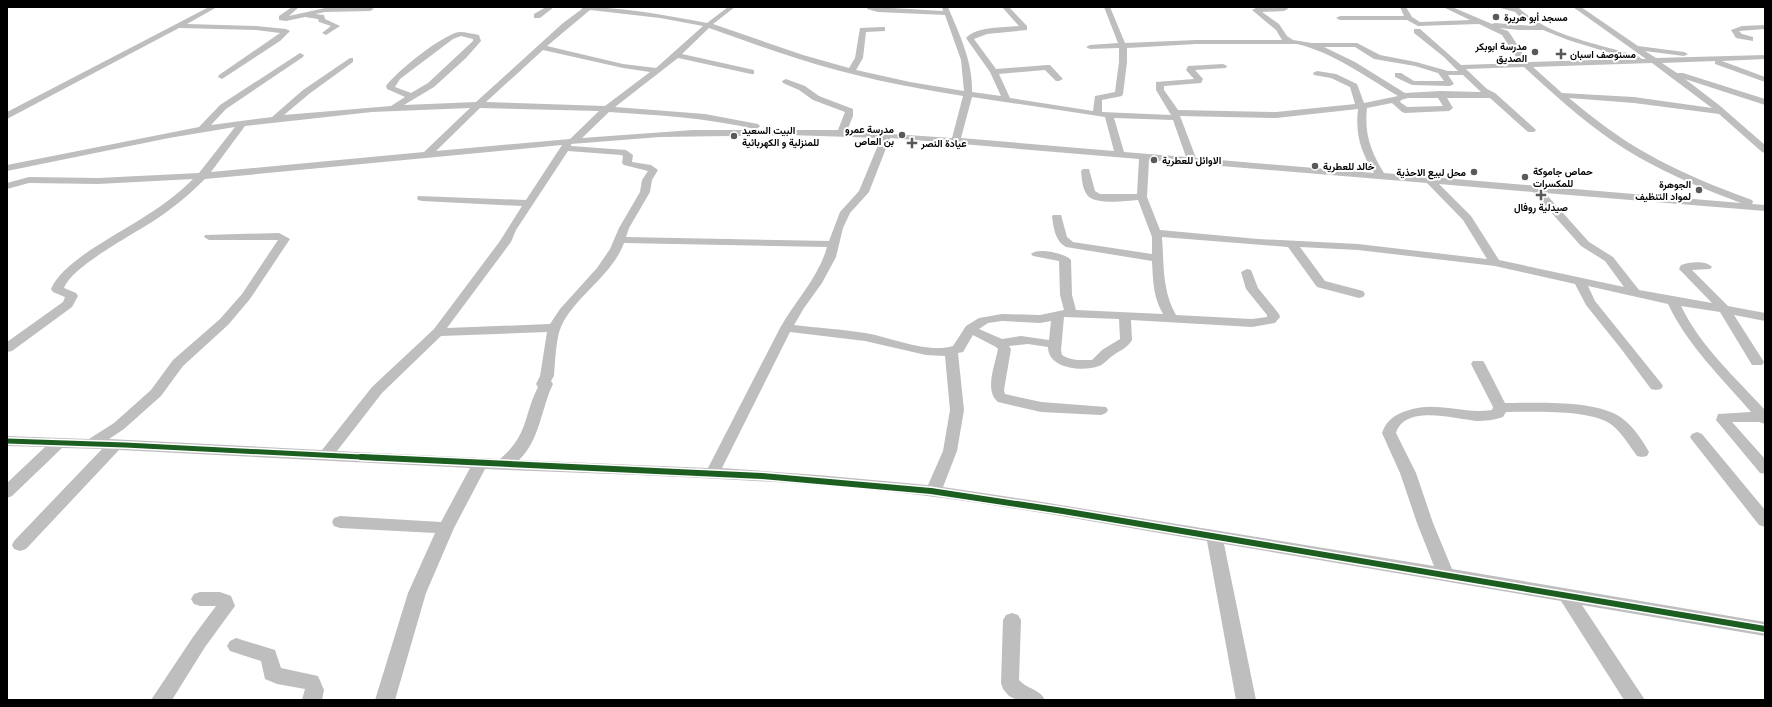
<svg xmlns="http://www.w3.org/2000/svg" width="1772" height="707" font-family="Raleway,Vazirmatn,sans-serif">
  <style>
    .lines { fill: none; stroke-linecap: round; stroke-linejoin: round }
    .minor { fill: #bebebe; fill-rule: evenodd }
    .cycleway-far1-casing { stroke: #fff; stroke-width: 8 }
    .cycleway-casing { stroke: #fff; stroke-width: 9 }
    .cycleway-far1 { stroke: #1b5e20; stroke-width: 5 }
    .cycleway { stroke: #1b5e20; stroke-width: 6 }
    .poi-dot { fill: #595959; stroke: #fff; stroke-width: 1.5 }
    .labels { text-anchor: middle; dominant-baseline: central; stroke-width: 4; stroke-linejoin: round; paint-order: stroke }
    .far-poi-label { font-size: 10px; font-weight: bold; fill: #000; stroke: #fff; text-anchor: start }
  </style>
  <rect width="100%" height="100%" fill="#fff"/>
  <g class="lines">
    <path class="minor" d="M209 7H217L187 24 256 26 286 29 290 31 280 41 222 79 218 77 219 75 280 33 256 30 179 28 7 119V112Z
      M292 7H299L289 16 325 8 370 7 374 9 370 11 325 12 315 14 324 15 325 19 340 26 326 35 322 33 331 26 319 22 318 19 305 17 286 21 279 20V16Z
      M546 7H554L540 18H534V14Z
      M581 7C623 7 665 15 707 23L728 7H735L713 24 803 55 849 68 855 58 860 28 882 27H885V31L866 32 863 58 856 70 910 82 964 91 961 60 945 15 878 12 867 9 868 7H874L943 11 942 7H948C959 34 973 61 972 92L1001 96 990 72 966 38C978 26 1003 28 1019 26L1002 7H1009L1027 26V30L987 34 974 39 996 69 1047 65H1050L1063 79 1059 81H1056L1045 70 999 74 1010 98 1093 111 1095 96 1115 92 1119 62V48L1090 49 1086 47 1090 45 1118 43 1104 7H1110L1125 43 1196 40H1282L1276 30 1252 10 1256 8 1286 7 1288 9 1284 11 1262 12 1279 24 1287 36 1293 40 1312 43H1357L1380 55 1416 62 1448 71H1458L1444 57 1414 33V29H1420L1461 65 1520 63 1502 35 1479 24 1418 26 1407 20H1340L1336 18 1340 16H1404L1400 7H1406L1412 17 1420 22 1470 20 1443 7H1452L1492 24 1495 23 1534 26 1520 17 1515 12 1497 7H1518C1542 31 1581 40 1613 49 1622 52 1635 53 1642 59H1646L1573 7H1581L1638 46 1684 52 1688 54 1684 56 1645 51 1656 58 1765 55V59L1722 61 1765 77V82L1715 64V61L1662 63 1677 73H1683L1765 99V105L1685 79 1719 105 1765 145V153L1762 152 1719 114 1634 103 1569 98C1593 118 1619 138 1646 153 1679 172 1716 187 1752 200L1753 202 1752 204 1765 205V211L1545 193 1589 242 1613 257 1639 290 1712 303 1679 269 1681 265C1689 262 1706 260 1712 267L1710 269 1692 270 1728 306 1765 313V321L1734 315 1764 362 1762 365H1752L1720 312 1681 306C1701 347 1735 377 1765 410V424L1759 422H1732L1765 459V474L1760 473 1716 420 1718 414 1751 412C1721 377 1688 346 1668 304L1588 286 1595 301 1661 383 1663 386 1661 389 1656 390 1651 389 1622 350 1586 305 1575 284 1495 266 1358 250 1300 247 1325 281 1363 291 1365 294 1363 297 1359 298 1317 287 1288 247 1162 237C1164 264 1162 291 1176 315L1252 319 1267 317V315L1246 289 1241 272 1247 269 1251 270 1258 288 1279 314 1280 317 1275 323 1252 327 1131 320 1132 340C1127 349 1118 351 1111 357 1107 360 1103 365 1099 366 1083 372 1048 369 1048 347L1028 344 1009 346 1011 349 1004 390 1005 394 1041 402 1106 407 1108 410 1106 413 1101 415 1041 412 998 402C984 391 995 365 998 349L996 347 973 335 963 352 958 353 964 410 957 451 943 487 1030 500 1434 566 1417 523 1400 473 1382 433C1386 421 1394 415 1406 411 1437 400 1462 415 1492 410L1493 407 1471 364 1473 361H1483L1485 364 1505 403C1536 403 1590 400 1617 415 1630 422 1642 439 1649 452L1647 456 1642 457 1637 456C1629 445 1622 433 1612 425 1592 409 1531 412 1506 412L1503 417C1494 420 1485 421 1476 421 1455 419 1405 404 1396 433L1416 473 1433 523 1452 569 1765 622V636L1582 605 1645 700H1624L1561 601 1224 544 1256 700H1236L1207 541C1096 523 986 501 875 490 745 478 615 474 485 469L454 528 426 593 395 700H375L408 593 435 533 340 528 334 526 332 522 334 518 340 516 441 522 470 468 119 450 26 549 20 551 14 549 12 545 14 541 102 449 62 448 12 496 7 498V483L45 447 7 446V436L89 439 114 423 151 390 173 360 220 319 242 294 278 240H209L204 237 205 235 279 233 290 239 250 299 228 325 183 366 161 396 124 429 109 439 322 450 372 387 434 329 500 241 522 206 422 201 418 200 417 198 418 196 526 200 562 145 205 179C190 194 173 208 155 220 134 234 72 266 64 288L76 293 78 296 72 307 12 351 7 352V342L63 302 65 297 53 292 51 289C63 260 121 233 147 215 163 205 179 193 193 179L98 184 29 183 7 189V183L29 177 98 178 199 173 235 127 169 138 7 171V165L199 127 220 105 300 53 304 55 303 57 226 109 211 125 272 117 303 90 350 58H353V62L309 94 284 115 391 106 405 97 387 89 386 86C396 72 444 33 460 32 466 32 473 34 479 35L481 41 466 58 434 87 404 105 476 102 563 23 582 9ZM590 10 660 18 703 26 656 68 623 64 547 46ZM709 28C738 38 767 49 796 58 851 76 907 87 963 96L952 138 847 131 853 116V109L819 96 805 86 786 79 782 81 783 83 799 90 813 100 845 112 838 130H693L582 138 609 112C658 115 707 118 755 129L758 128 760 126 758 124 705 114 615 107 678 58 751 74H754V70L682 54ZM1499 28 1519 30H1543L1568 40 1630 59 1528 62 1511 35 1508 31ZM461 36 473 39V41L428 83 411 93 395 87 400 79 453 39ZM1196 44H1297C1334 53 1365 76 1398 96L1364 103 1357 84 1336 74 1317 71 1313 73 1314 75 1331 78 1350 87 1355 104 1276 112 1178 110 1164 90V86L1201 83 1203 79 1195 70 1226 68 1227 66 1223 64 1188 66 1186 70 1194 79 1156 82V90L1171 115 1102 112V100L1122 96 1123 94 1127 62V48ZM1324 47H1355L1374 59 1415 66 1438 73 1444 81H1414L1401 73H1395V77L1412 85 1450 86 1454 84 1448 75H1463L1481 92 1440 91 1405 93 1355 62ZM543 50 623 68 650 72 605 106 486 102ZM1652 63 1712 108 1634 97 1562 93 1533 67ZM1524 67C1560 100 1597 134 1640 158 1672 176 1706 190 1741 203L1384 173C1371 152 1364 134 1367 108L1392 103 1402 112 1405 113 1449 111 1453 108 1447 98H1490L1528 132H1534L1536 130 1534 128 1495 93 1487 89 1466 69ZM972 97 1105 117 1114 151 961 138ZM1408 98H1438L1443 106 1407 107 1400 102 1401 100ZM470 108 424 152 211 172 245 126 372 112ZM480 108 599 111 570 139 436 151ZM1358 109C1355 134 1361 152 1374 173L1196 158 1180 116 1276 118ZM1114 118 1173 120 1186 157 1124 152ZM789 135 881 138 859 191 840 212 829 241 626 237 629 228 650 192 652 180 658 170 651 165 632 162 633 155 626 150 571 146V144L660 137ZM890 138 1139 159 1137 194H1100L1095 191 1089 169H1083L1081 171C1082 179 1082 189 1088 196 1096 205 1126 201 1138 200L1152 237V254L1073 242 1067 237 1061 215H1053L1052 217C1054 229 1055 241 1066 247L1152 261C1153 280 1153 297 1163 314L1076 310 1072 295 1071 260C1065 253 1037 247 1031 254L1033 256 1059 261 1060 295 1064 310 1040 315 1002 314 979 318 966 326 953 346C928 354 890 337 865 333 841 329 818 328 794 325L804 308 822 283 836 257 843 228 850 213 869 192ZM568 151 621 155 623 156 622 163 624 165 648 171 642 180 640 192 619 228 610 249 597 268 560 309 550 324 447 328 511 242 516 230ZM1149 160 1427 183 1463 220 1487 259 1358 244 1258 239 1160 230 1147 197ZM1439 184 1533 192 1581 246 1605 261 1624 287 1499 260 1471 216ZM624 243 827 247C819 277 795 301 780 328L708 468 519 460C540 440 541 409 553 384L551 381 554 376C555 364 556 338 561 327 574 297 612 276 624 243ZM1064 317 1119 319 1120 339 1102 350 1092 360C1082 360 1071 361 1062 355L1061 350ZM1002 321 1040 323 1051 321 1049 340 1021 336 1002 339 979 329 988 323ZM547 332 540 376 536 384 538 387C523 417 529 434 500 459L337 451 382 393 441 336ZM790 332 865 341 926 355 945 356 950 410 943 451 928 485 818 475 722 468Z
      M1765 25V29L1739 31 1742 34 1753 37V41L1736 38 1731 30 1742 26Z
      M1697 432 1702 434 1765 510V527L1759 525 1692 440 1690 437 1692 434Z
      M200 592H220L231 596 235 606 205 647 172 700H151L193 637 216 606H200L194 604 191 599 194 594Z
      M1012 613 1018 615 1021 620 1019 680C1027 689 1040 689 1045 700H1017L1009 696 1003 689 1001 683 1003 620 1006 615Z
      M236 638 275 650 281 668 318 676 324 690 322 700H302L305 689 277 684 265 679 261 661 230 651 227 646 230 641Z"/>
    <g class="cycleway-far1-casing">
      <path id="cycleway-far1" d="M7 441 125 445 380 458"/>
    </g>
    <g class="cycleway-casing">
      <path id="cycleway" d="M361 457 762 476 931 491 1063 511 1765 629"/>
    </g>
    <use href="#cycleway-far1" class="cycleway-far1"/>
    <use href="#cycleway" class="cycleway"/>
  </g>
  <g class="poi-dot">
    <circle cx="1496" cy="17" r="4"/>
    <circle cx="1535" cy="52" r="4"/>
    <path d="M1559 48h4v4h4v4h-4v4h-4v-4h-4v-4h4z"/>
    <circle cx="902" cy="135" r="4"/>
    <circle cx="734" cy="136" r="4"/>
    <path d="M910 137h4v4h4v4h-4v4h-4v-4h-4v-4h4z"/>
    <circle cx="1154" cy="160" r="4"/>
    <circle cx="1315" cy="166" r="4"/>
    <circle cx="1474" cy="172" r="4"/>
    <circle cx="1525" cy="177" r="4"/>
    <circle cx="1699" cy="190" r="4"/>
    <path d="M1539 189h4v4h4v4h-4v4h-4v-4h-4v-4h4z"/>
  </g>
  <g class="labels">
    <g class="far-poi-label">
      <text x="1504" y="17">مسجد أبو هريرة</text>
      <text x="1527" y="46" text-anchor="end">مدرسة ابوبكر<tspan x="1527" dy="12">الصديق</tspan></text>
      <text x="1570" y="54">مستوصف اسبان</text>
      <text x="894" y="129" text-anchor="end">مدرسة عمرو<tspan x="894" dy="12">بن العاص</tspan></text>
      <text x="742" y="130">البيت السعيد<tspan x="742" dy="12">للمنزلية و الكهربائية</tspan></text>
      <text x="921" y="143">عيادة النصر</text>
      <text x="1162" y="160">الاوائل للعطرية</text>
      <text x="1323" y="166">خالد للعطرية</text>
      <text x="1533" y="171">حماص جاموكة<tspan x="1533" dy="12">للمكسرات</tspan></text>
      <text x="1466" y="172" text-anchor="end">محل لبيع الاحذية</text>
      <text x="1691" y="184" text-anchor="end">الجوهرة<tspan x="1691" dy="12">لمواد التنظيف</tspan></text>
      <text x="1541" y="207" text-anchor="middle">صيدلية روفال</text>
    </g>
  </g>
  <rect width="1772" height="707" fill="none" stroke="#000000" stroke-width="16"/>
</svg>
